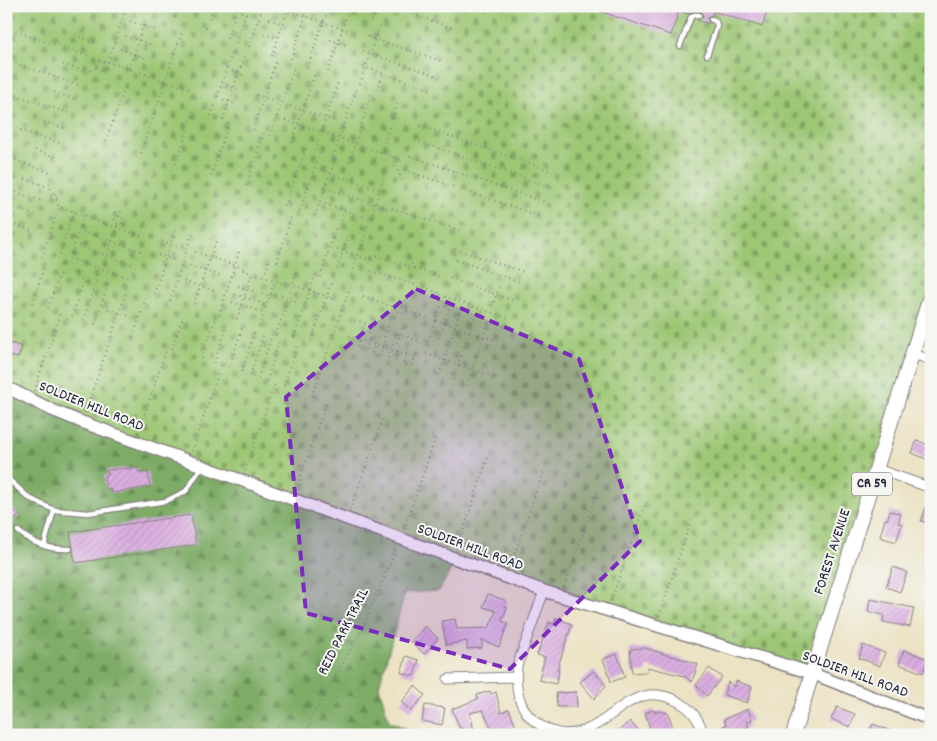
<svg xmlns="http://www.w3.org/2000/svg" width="937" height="741" font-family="Dekko,sans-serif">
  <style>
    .forest { fill: url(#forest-firs); stroke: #506750 }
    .cemetery { fill: url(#cemetery-stones); stroke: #607458 }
    .building { fill: url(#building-hatch) }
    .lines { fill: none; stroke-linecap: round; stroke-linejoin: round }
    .service-casing { stroke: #878280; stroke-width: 7 }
    .minor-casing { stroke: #878280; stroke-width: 11 }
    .tertiary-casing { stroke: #878280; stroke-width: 14 }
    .primary-casing { stroke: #878280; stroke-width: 16 }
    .path { stroke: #878280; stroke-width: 2; stroke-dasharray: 1 4; stroke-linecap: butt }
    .service { stroke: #fff; stroke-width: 4.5 }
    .minor { stroke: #fff; stroke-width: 9 }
    .tertiary { stroke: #fff; stroke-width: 11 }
    .primary { stroke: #fff; stroke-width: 14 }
    .marked { fill: #7b2cbf; fill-opacity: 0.2; stroke: #7b2cbf; stroke-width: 4; stroke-dasharray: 10 6; stroke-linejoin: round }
    .labels { text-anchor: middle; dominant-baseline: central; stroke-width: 4; stroke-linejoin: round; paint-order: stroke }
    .shield { fill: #f6f6f2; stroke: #626272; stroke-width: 1 }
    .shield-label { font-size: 14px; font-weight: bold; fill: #22223b }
    .street-label { font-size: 15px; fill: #22223b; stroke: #f6f6f2 }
  </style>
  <defs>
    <pattern id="forest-firs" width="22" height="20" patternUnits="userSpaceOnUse" patternTransform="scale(1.25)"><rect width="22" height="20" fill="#7eac66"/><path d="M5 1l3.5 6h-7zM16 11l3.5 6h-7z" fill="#678c55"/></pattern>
    <pattern id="cemetery-stones" width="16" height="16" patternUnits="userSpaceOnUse" patternTransform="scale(1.25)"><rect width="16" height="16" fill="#9dc774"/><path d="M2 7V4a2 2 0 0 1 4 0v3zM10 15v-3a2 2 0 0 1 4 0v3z" fill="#80a160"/></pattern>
    <pattern id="building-hatch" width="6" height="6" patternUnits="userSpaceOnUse" patternTransform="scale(1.25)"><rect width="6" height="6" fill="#dbafe1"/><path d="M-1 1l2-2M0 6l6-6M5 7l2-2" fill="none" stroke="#bc96c2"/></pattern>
  </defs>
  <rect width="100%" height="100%" fill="#f6f6f2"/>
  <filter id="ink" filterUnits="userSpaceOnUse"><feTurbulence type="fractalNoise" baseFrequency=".02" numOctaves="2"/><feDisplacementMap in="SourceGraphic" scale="10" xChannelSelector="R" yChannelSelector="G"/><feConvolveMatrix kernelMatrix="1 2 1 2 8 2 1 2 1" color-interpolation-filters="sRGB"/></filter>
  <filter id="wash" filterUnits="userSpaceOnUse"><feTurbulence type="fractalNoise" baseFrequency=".0096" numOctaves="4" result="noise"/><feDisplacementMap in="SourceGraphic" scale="20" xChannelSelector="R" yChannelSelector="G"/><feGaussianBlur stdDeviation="1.12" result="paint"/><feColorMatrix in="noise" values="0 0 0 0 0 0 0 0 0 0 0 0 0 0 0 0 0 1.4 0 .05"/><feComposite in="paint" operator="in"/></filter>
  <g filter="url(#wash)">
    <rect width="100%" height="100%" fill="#ece3c5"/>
    <path class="forest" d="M6 387 457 559 439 591 405 593 379 686 389 721 421 735H6Z"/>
    <path class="cemetery" d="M6 6H931V294L811 673 544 591 79 421 6 387Z"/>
    <g id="blocks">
      <path class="building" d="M590 6H769L762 27 713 11 712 15 707 17 709 24 697 20 703 17 701 11H693L688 14 679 11 671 35 590 8Z
        M11 343 22 347 18 358 7 355Z
        M931 439V461L912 453 917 440 928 445Z
        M126 468V469L138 468 139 473 148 472 150 487 111 493 110 488 106 489 104 476 108 475 107 470Z
        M930 496H931V524L921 521Z
        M6 503 19 515 6 529Z
        M890 511 901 514 898 523 902 524 896 542 880 537 885 519 887 520Z
        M191 515 196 545 75 563 70 532Z
        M893 567 907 572 900 592 886 587Z
        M488 594 507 601 505 606 507 607 502 621 508 624 499 647 482 640V648L467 649V641L446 645 442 621 455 619 457 629 489 628 496 611 483 607Z
        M870 599 914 608 910 627 883 622 884 615 868 612Z
        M556 618 572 624 557 670H559L556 684 539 680 545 657 537 655 549 622 554 624Z
        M425 626 438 638 424 654 411 642Z
        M863 645 885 653 880 666 859 658Z
        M645 648 698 664 692 682 684 676 647 667V672L632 673 630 649Z
        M904 650 928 659 923 673 899 664Z
        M617 654 625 677 611 682 603 659Z
        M406 656 419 660 414 676 401 673Z
        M709 668 722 677 707 696 696 685Z
        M594 671 606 686 594 699 580 682Z
        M736 681 752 687 747 703 724 695 728 682 734 687Z
        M415 686 425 695 411 711 401 702Z
        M490 691 491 694 496 692 501 713 509 709 515 724 494 734 483 710 469 713 473 724H472L474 729 465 732 463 728 460 729 452 709 478 699 477 695Z
        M576 692 577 707H557L556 693Z
        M425 705 445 708 442 725 422 721Z
        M837 707 855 714 850 727 831 719Z
        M748 709 752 720 747 722 749 727 727 735 723 726 726 725 724 719Z
        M654 710 655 712 660 711 668 713 676 735H652L645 713Z
        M630 721 642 735H614Z
        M873 724 899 734V735H868Z"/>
    </g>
  </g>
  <g filter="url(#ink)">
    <use href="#blocks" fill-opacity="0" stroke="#878280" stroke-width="1"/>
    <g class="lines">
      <g class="service-casing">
        <path id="service" d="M680 46 691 17 694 15H699
          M707 55 717 26 716 22 711 19
          M6 477 29 498 54 510 88 513 166 501 186 491 202 466
          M18 531C33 544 50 550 70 549
          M44 546 54 510"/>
      </g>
      <g class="minor-casing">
        <path id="minor" d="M913 354 931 360
          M877 469 931 488
          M544 591 517 666C515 685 517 701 529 716 537 725 547 730 558 733 610 741 625 673 679 702 692 709 700 721 704 735
          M448 679 516 677"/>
      </g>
      <g class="tertiary-casing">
        <path id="tertiary" d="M6 387 52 410 79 421 544 591 811 673 931 720"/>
      </g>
      <g class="primary-casing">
        <path id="primary" d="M793 735 931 294"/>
      </g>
      <path class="path" d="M211 6 216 8V6
        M231 6 242 10
        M275 6 350 31
        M389 6 453 28
        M443 6 459 11
        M126 9 108 62 190 89
        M140 9 141 6
        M241 12 251 15
        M175 18 179 6
        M269 19 283 24
        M130 21 155 30
        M371 21 376 6
        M6 28 91 57
        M206 28 213 7
        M264 34 278 38
        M75 35 96 43
        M125 36 150 44
        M368 37 442 61
        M227 39 238 6
        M330 40 346 45
        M236 43 248 6
        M249 47 263 6
        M120 49 146 58
        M363 51 437 76
        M272 56 289 6
        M291 59 309 6
        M6 60 81 86
        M96.5 65a4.5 4.5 0 1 1 9 0a4.5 4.5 0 1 1-9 0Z
        M63 64 86 72
        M358 65 432 90
        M307 68 329 6
        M129 69 145 19
        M232 71 243 75
        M328 72 348 13
        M86 73 97 67
        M360 84 380 24
        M227 86 238 89
        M377 90 383 74
        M6 92 72 114
        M54 92 77 100
        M256 95 272 100
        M223 100 234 103
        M290 106 335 121
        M211 116 233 49
        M223 120 244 57
        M285 120 398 158
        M44 122 67 129
        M6 125 62 144
        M420 126 557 173
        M253 130 276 61
        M270 136 294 68
        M415 140 552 188
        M106 141 125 87
        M292 143 315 73
        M35 150 57 158
        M315 151 338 82
        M381 152 398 102
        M141 153 182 32
        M410 156 547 203
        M6 157 52 173
        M333 157 356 89
        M393 157 392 159 402 180
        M349 162 371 94
        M176 164 194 110
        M321 170 380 190
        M405 170 542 217
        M211 176 229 122
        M25 179 48 187
        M49 183 53 195
        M246 186 264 133
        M325 188 392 210
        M6 189 43 201
        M51 197a3 3 0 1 1 6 0a3 3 0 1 1-6 0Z
        M56 200 59 207 88 216
        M320 202 370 219
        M285 206 306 148
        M15 208 38 216
        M392 208 462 231
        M300 211 320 152
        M315 216 336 158
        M115 220a4 4 0 1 1 8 0a4 4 0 1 1-8 0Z
        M119 217 122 208
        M88 218 145 237
        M341 221 345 211
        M6 222 33 231
        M83 232 141 251
        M162 241 179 247
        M79 246 136 266
        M337 249 374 261
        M455 249 524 272
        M195 252 243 268
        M158 255 174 260
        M376 256 408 266
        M42 257 59 207
        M58 259 74 211
        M74 260 131 279
        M456 260 520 282
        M277 262 291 217
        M408 267a3 3 0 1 1 6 0a3 3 0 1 1-6 0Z
        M68 264 84 215
        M190 266 221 276
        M414 268 441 277
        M102 269 118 224
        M337 269 350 231
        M243 270 284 284
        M371 271 440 293
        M352 274 385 174
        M264 276 270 259
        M320 277 336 228
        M450 278 514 301
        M184 281 215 291
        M285 282 334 299
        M238 286 269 296
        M154 294 176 227
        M235 294 267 305
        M270 295 279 298
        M440 295 508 318
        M281 296 296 302
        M363 296 396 308
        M170 301 192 233
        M232 302 264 313
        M494 302 499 287
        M33 303 44 267
        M194 304 216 241
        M397 305 408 308 406 314 395 310Z
        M48 308 60 273
        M108 309 132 317
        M407 311 427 318
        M219 315 240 249
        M72 316 84 280 76 278
        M237 319 252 273
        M84 320 97 278
        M355 320 420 341
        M436 320 501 342
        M95 324 109 281
        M259 327 275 281
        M369 334 374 318
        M276 335 298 269
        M349 336 415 358
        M430 336 441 304
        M133 337 147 294
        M294 337 315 275
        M384 337 389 323
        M439 338 450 307
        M311 341 332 281
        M397 343 403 328
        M357 347 362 333
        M172 349 183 317
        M365 350 370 336
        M372 353 378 337
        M426 354 489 375
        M380 356 385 340
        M388 358 393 343
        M202 359 215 320
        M395 361 400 345
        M214 363 227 326
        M403 363 408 348
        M412 365 417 351
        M229 368 242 329
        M242 372 254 333
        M6 374 12 356
        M250 375 263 336
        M439 375 460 311
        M258 378 272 335
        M453 380 475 315
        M267 381 279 342
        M467 385 489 320
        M284 386 297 346
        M34 391 61 312
        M312 396 350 287
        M85 413 126 293
        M138 433 167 348
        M192 451 221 365
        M245 471 275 383
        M296 490 327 401
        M350 510 383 419
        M404 529 436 437
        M457 549 489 454
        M510 568 543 472
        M564 587 598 490
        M611 601 644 506
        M659 616 691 521
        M309 735 311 719 362 629 397 547"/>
      <use href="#service" class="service"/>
      <use href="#minor" class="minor"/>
      <use href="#tertiary" class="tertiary"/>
      <use href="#primary" class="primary"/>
    </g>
  </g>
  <path class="marked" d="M416 289 579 359 640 541 510 669 306 613 286 397Z"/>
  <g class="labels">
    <rect class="shield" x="852" y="472.5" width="40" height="23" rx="4"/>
    <g class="shield-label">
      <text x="872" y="484">CR 59</text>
    </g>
    <g class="street-label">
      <text transform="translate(91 407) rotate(22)">SOLDIER HILL ROAD</text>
      <text transform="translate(470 548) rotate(20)">SOLDIER HILL ROAD</text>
      <text transform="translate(833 552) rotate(-72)">FOREST AVENUE</text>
      <text transform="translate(344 632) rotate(-63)">REID PARK TRAIL</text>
      <text transform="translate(855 675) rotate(20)">SOLDIER HILL ROAD</text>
    </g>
  </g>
  <rect width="937" height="741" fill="none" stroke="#f6f6f2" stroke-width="25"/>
</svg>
